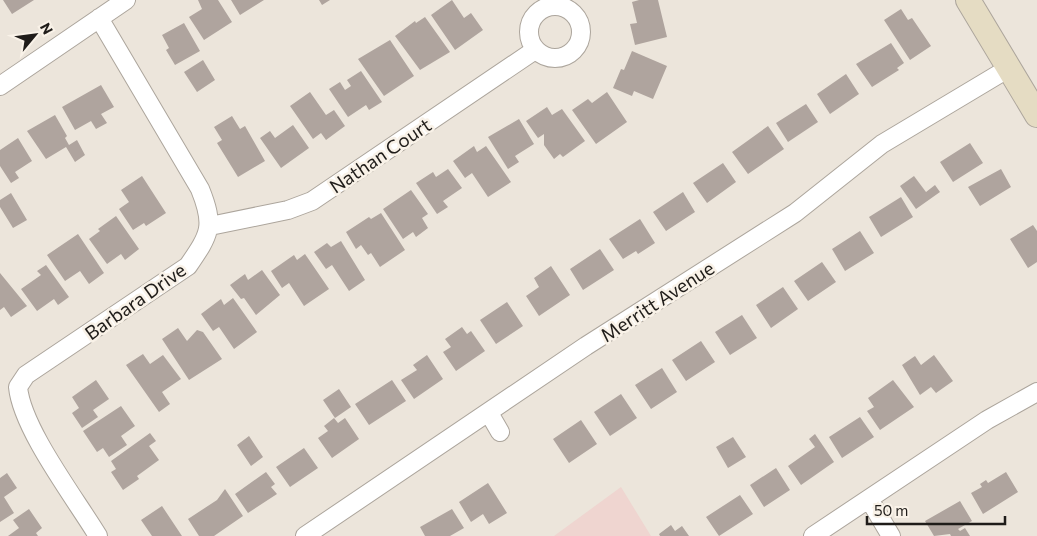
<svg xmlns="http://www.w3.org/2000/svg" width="1037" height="536" font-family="Commissioner,sans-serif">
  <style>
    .education { fill: #efd5d0 }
    .building { fill: #afa49e }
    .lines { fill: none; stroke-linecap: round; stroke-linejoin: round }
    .street-casing { stroke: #aca59c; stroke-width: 20 }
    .secondary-casing { stroke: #aca59c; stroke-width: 26 }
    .street { stroke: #fff; stroke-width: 18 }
    .secondary { stroke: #e5dcc3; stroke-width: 24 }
    .labels { text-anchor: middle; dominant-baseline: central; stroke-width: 5; stroke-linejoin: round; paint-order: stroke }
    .street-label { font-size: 19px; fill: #1f1c19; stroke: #f9f2e8 }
  </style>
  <rect width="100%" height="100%" fill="#ece5db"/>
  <path class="education" d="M621 487 651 536H554Z"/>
  <path class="building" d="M3 0H34L12 14Z
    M198 0H218L232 22 204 40 189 17 202 9Z
    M231 0H264L240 15Z
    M319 0H330L322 5Z
    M452 0 464 18 471 13 483 30 455 50 431 15Z
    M639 0H658L667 37 635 45 630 24 637 23 632 2Z
    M901 9 908 20 912 18 931 46 910 60 884 20Z
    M425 17 450 52 420 70 395 36 415 21 416 23Z
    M184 23 200 51 175 65 166 50 169 48 162 35Z
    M390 40 414 76 384 96 358 59Z
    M891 43 904 63 897 68 899 70 872 87 856 64Z
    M632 51 667 66 653 99 634 91 632 96 613 88 621 69 624 70Z
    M203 60 215 80 197 92 184 72Z
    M361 71 382 102 369 110 366 105 348 117 329 89 340 82 345 90 351 86 347 80Z
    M846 74 859 94 830 114 817 94Z
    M101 85 114 107 101 114 107 123 96 129 91 121 75 130 62 107Z
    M310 92 326 115 334 110 345 126 326 140 321 133 313 139 290 106Z
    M607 92 627 122 596 144 572 110 588 99 592 103Z
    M806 104 818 122 788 142 776 123Z
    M547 107 552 115 562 109 585 141 563 157 560 154 554 159 544 145V134L538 138 526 121Z
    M55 115 67 136 65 138 69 145 77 140 85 155 75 162 66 147 46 159 27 131Z
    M232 116 240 129 245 126 265 161 238 177 217 143 222 140 214 127Z
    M519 119 534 144 515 156 519 162 508 169 488 137Z
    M293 125 309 148 281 168 260 138 270 131 275 138Z
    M768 126 784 149 748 174 732 152Z
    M18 138 32 161 15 172 19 178 11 183 0 166V150Z
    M970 143 983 163 953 182 940 162Z
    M474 146 477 152 486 146 511 182 488 197 472 173 465 178 453 161Z
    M723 163 736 182 707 203 693 183Z
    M448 169 462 188 443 201 448 207 437 214 416 183 433 172 436 177Z
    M1001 169 1011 187 980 206 968 187Z
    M142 176 166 213 146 226 144 223 133 230 119 209 129 202 121 190Z
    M914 176 926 192 935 185 940 192 916 209 900 186Z
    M411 190 428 214 422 218 428 228 416 237 413 232 403 239 383 209Z
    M683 192 695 212 666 231 653 212Z
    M11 193 27 220 13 228 0 207V200Z
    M901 197 913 217 881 237 869 217Z
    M381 213 405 250 380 267 371 253 368 255 361 245 356 249 346 232 369 217 371 219Z
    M116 216 139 249 125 260 121 254 107 264 89 239 100 231 98 229Z
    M640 219 655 243 638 254 636 251 623 259 609 239Z
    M1033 225 1037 231V262L1028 268 1010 239Z
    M860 231 874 253 845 271 832 249Z
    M78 234 104 273 89 284 80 271 65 281 47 255Z
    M341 241 365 280 349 291 332 265 326 269 314 252 327 243 331 247Z
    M600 249 614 270 583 290 570 269Z
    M305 254 329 289 304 306 289 283 282 288 271 271 294 255 297 260Z
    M822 262 836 282 808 301 794 281Z
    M46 265 69 297 58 305 54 299 37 311 21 289 41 275 37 271Z
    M551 266 570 295 539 316 526 296 539 287 534 278Z
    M262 270 280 295 256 315 244 298 241 299 230 285 245 274 248 280Z
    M0 273 27 306 11 317 4 307 0 310Z
    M783 287 798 309 771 328 756 305Z
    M233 298 257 332 234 349 219 327 213 331 201 314 221 299 224 305Z
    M507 302 523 326 496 344 480 320Z
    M742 315 757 338 730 355 715 332Z
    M462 327 467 334 471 331 485 351 456 371 443 352 451 347 445 339Z
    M178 328 187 341 197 330 203 332 222 359 189 380 162 339Z
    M701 341 715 362 686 381 672 360Z
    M143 354 150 364 163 355 181 379 162 392 170 404 159 412 126 365Z
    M427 355 443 379 414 399 401 380 417 370 413 365Z
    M934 355 953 381 936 393 931 387 920 395 902 365 915 356 921 365Z
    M662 368 677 392 651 409 635 385Z
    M96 380 109 399 93 410 98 417 82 428 72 413 79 408 72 397Z
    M392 380 406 401 369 425 355 404Z
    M893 380 914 407 880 430 867 411 874 407 868 398Z
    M339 389 351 407 335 418 323 400Z
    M621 394 637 418 610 436 594 412Z
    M121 406 135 426 121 436 127 445 109 457 103 448 97 452 83 431Z
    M860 417 874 437 842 458 829 437Z
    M334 418 338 423 345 418 359 439 332 458 318 438 328 431 324 426Z
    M581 420 597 444 569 463 553 439Z
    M150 433 156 441 149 446 159 460 137 476 139 479 123 490 111 472 116 469 111 461Z
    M815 434 834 462 801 485 788 466 815 447 809 439Z
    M249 436 263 457 251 466 237 445Z
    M733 437 746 457 728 468 716 447Z
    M304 448 318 468 290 487 276 467Z
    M776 468 790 490 764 507 750 485Z
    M266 472 275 484 271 487 277 494 248 513 235 494Z
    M1006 472 1018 492 983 514 971 493 982 487 980 484 986 480 988 483Z
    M7 473 17 488 4 497 14 513 0 522V478Z
    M488 483 507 513 489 524 483 514 471 522 459 502Z
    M225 489 243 516 214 536H199L188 519 217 500Z
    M740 495 753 514 719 536 706 517Z
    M960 501 972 521 958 529 960 531 965 528 970 536H951L950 534 934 536 925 521Z
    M162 506 182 536H152L141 520Z
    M29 509 42 528 36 533 38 536H8L19 528 13 520Z
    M452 509 464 528 450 536H425L420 527Z
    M671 525 675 531 682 526 689 536H660L659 534Z"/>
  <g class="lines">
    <g class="street-casing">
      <path id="street" d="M529 32a26 26 0 1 1 52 0a26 26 0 1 1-52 0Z
        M0 86 126 0
        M210 226 288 210 312 201 535 50
        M489 413 500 432
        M869 499 891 536
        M98 536C75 498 22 429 18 387L26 375 188 266C210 234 215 226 200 189L99 18
        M305 536 586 346 795 213 882 144 1009 68
        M813 536 987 420 1037 392"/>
    </g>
    <g class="secondary-casing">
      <path id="secondary" d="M968 0 1037 115"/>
    </g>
    <use href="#street" class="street"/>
    <use href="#secondary" class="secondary"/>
  </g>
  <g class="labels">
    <g class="street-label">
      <text transform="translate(380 155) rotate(-34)">Nathan Court</text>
      <text transform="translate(135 301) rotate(-35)">Barbara Drive</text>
      <text transform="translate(657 301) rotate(-33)">Merritt Avenue</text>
    </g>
  </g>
  <g transform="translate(35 35) rotate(61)" stroke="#f9f2e8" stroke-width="4" paint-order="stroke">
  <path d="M0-4L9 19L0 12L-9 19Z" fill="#1f1c19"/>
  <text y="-8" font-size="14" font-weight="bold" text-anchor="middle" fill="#1f1c19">N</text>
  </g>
  <path d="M867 516v8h138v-8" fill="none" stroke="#1f1c19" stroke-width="2.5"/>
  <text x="874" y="516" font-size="15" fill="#1f1c19" stroke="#f9f2e8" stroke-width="4" paint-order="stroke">50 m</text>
</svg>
